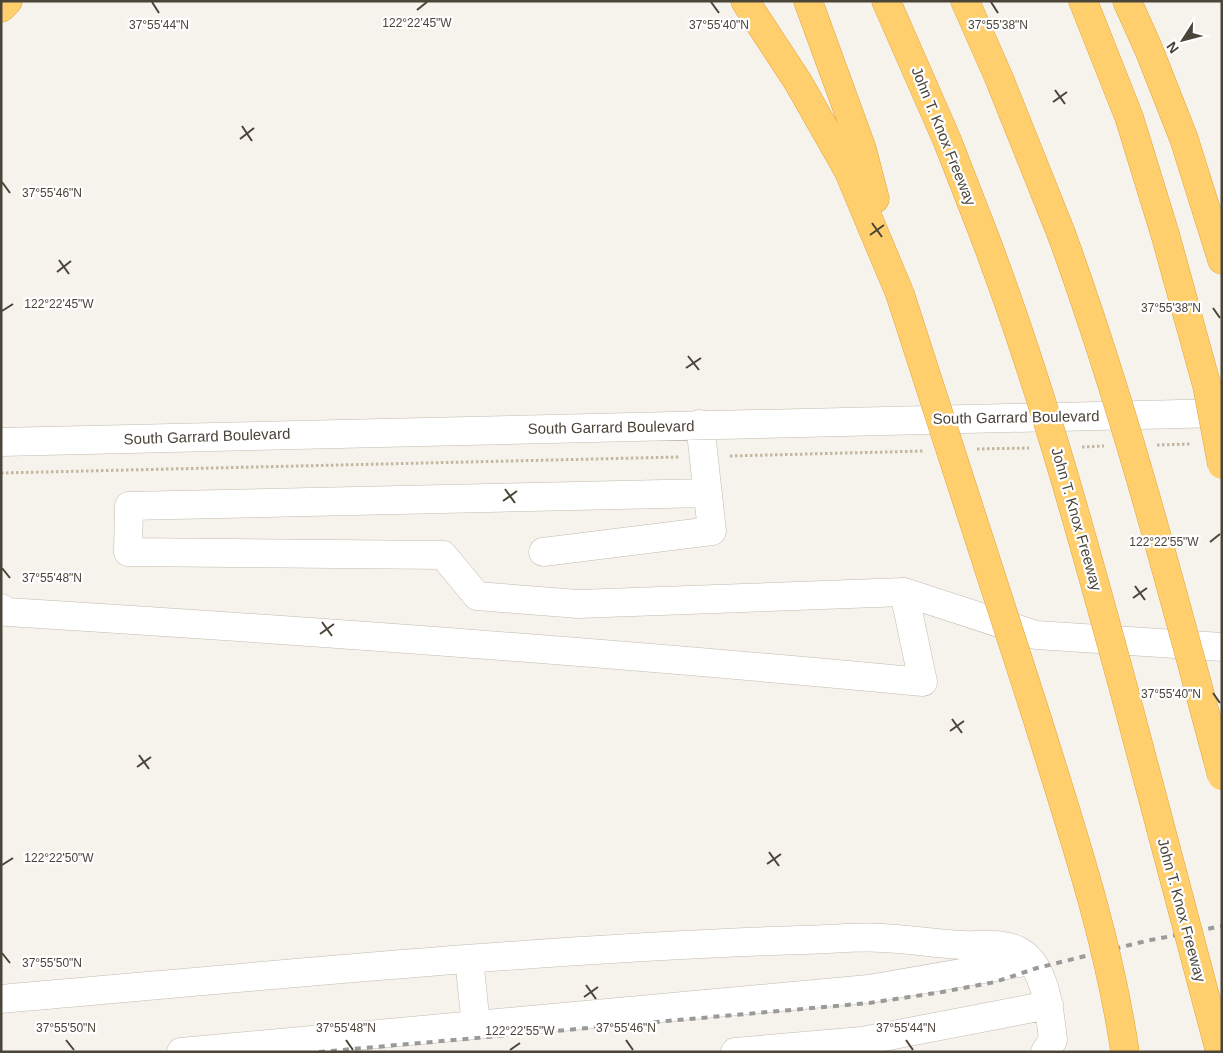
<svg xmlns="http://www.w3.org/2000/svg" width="1223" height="1053" font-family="Arial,sans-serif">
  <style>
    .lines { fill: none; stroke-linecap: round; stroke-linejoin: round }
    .minor-casing { stroke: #c2bbae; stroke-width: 29 }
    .highway-casing { stroke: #e0a43c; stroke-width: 29 }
    .path { stroke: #c4b79f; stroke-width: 3; stroke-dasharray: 2.5 2.5; stroke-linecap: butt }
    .minor { stroke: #fff; stroke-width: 28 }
    .highway { stroke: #ffcf6e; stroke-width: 28 }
    .rail { stroke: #9a9a9a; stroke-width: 4; stroke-dasharray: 6 6; stroke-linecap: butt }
    .highway-bridge-casing { stroke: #e0a43c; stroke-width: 29; stroke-linecap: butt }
    .highway-bridge { stroke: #ffcf6e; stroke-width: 28 }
    .ticks { fill: none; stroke: #4b4439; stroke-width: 2 }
    .labels { text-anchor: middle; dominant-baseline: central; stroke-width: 4.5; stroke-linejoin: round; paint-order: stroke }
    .street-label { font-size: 15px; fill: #4b4439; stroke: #fff }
    .ticks-label { font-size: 12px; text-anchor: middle; fill: #4b4439; stroke: #fff; stroke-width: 4.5; stroke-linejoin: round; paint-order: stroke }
  </style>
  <rect width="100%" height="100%" fill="#f6f3ec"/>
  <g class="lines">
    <g class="minor-casing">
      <path id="minor" d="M1 442 1222 413
        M708 493 129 506 128 552 443 555 477 596 578 604 904 592 1036 635 1222 647
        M543 552 712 531 700 424
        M1 608 7 612C313 631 618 653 923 682L904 592
        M469 959 476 1025
        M1 999C267 976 532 949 799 940 826 940 855 936 883 938 909 939 935 944 962 945 979 946 1001 942 1017 950 1046 963 1050 1013 1053 1040L1045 1052
        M181 1052 869 989 1030 961
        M735 1052 862 1041 1049 1005"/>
    </g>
    <g class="highway-casing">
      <path id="highway" d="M745 1 798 82 848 170 900 294
        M808 1 862 149 875 199
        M886 1 947 140 984 235
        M965 1 999 78 1061 233
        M1083 1 1129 117 1165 234
        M1127 1 1149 50 1184 139 1222 260
        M1 8 8 1"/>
    </g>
    <path class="path" d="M1157 445 1191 444
      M1082 447 1104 446
      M977 449 1029 448
      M730 456 924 451
      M1 473 679 457"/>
    <use href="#minor" class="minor"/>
    <use href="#highway" class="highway"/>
    <path class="rail" d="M319 1052 869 1003 942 992 995 982 1037 968 1146 941 1222 926"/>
    <g class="highway-bridge-casing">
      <path id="highway-bridge" d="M1061 233C1126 411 1173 594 1222 776
        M1165 234 1207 386 1222 465
        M984 235C1042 388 1085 546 1128 705 1158 820 1189 936 1220 1052
        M900 294C946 435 992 576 1037 718 1071 828 1108 937 1125 1052"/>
    </g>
    <use href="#highway-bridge" class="highway-bridge"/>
  </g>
  <path class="ticks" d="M152 2 159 13M711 2 719 13M991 2 998 13M417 10 427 2M1055 90 1065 104M1053 102 1067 92M242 126 252 141M240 139 254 128M2 182 10 193M872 223 882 237M870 235 884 225M59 260 69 274M57 272 71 261M1213 308 1220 318M2 311 13 304M688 356 699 370M686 368 701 358M505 489 515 503M503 501 517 491M1210 542 1220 534M2 568 10 578M1135 586 1145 600M1133 598 1147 588M322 622 332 636M320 634 334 624M1213 693 1220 703M952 719 962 733M950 731 964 721M139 755 149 769M137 767 151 757M769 852 779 866M767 864 781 854M2 865 13 858M2 953 10 963M586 985 596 999M584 997 598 987M66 1040 74 1050M346 1040 353 1050M626 1040 633 1050M906 1040 913 1050M510 1050 520 1043"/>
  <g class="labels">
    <g class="street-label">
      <text transform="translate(944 136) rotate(68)">John T. Knox Freeway</text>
      <text transform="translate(1016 417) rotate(-1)">South Garrard Boulevard</text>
      <text transform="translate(611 427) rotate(-1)">South Garrard Boulevard</text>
      <text transform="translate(207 436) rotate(-2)">South Garrard Boulevard</text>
      <text transform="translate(1077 519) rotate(74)">John T. Knox Freeway</text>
      <text transform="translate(1182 910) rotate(75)">John T. Knox Freeway</text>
    </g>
  </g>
  <g class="ticks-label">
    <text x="417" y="27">122°22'45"W</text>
    <text x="159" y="29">37°55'44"N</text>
    <text x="719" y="29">37°55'40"N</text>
    <text x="998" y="29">37°55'38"N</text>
    <text x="52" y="197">37°55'46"N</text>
    <text x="59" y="308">122°22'45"W</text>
    <text x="1171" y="312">37°55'38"N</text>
    <text x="1164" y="546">122°22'55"W</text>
    <text x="52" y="582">37°55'48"N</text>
    <text x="1171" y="698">37°55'40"N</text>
    <text x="59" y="862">122°22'50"W</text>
    <text x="52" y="967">37°55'50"N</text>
    <text x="66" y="1032">37°55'50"N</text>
    <text x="346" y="1032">37°55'48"N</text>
    <text x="626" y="1032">37°55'46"N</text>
    <text x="906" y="1032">37°55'44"N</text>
    <text x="520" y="1035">122°22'55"W</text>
  </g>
  <rect width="1223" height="1053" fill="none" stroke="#4b4439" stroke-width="5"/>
  <g transform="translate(1183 40) rotate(234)" stroke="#ffffff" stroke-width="4" paint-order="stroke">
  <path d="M0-4L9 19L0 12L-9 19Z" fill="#4b4439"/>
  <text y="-8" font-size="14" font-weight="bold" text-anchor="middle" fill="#4b4439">N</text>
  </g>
</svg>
